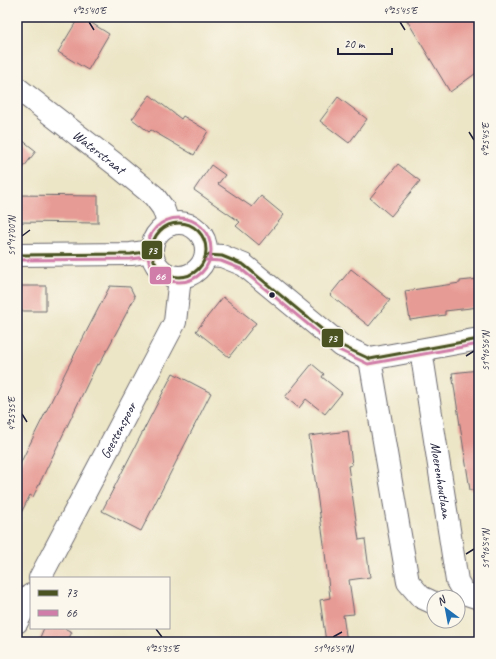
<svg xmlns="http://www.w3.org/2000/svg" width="496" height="659" font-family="Caveat,sans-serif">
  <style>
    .building { fill: #e79b95 }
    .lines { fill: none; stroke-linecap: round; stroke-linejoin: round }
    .minor-casing { stroke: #69666c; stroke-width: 24 }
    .minor { stroke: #fff; stroke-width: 22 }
    .bus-1-casing { stroke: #fbf7ec; stroke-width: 6 }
    .bus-2-casing { stroke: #fbf7ec; stroke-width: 6 }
    .bus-1 { stroke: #4a5321; stroke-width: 3 }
    .bus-2 { stroke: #d07ea9; stroke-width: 3 }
    .ticks { fill: none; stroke: #22223b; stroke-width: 1.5 }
    .bus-dot { fill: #22223b; stroke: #fbf7ec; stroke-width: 1.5 }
    .labels { text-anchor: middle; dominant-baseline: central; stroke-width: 4; stroke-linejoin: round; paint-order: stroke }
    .street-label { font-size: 14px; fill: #22223b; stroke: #fbf7ec }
    .line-badge { stroke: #fbf7ec; stroke-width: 1.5 }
    .badge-label { font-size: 11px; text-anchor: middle; font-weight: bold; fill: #fff }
    .neatline { fill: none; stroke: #22223b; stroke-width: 1.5 }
    .ticks-label { font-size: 10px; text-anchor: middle; fill: #22223b }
  </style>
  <rect width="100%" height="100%" fill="#fbf7ec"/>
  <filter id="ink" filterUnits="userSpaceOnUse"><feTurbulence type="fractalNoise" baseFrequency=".025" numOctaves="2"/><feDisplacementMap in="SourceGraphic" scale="8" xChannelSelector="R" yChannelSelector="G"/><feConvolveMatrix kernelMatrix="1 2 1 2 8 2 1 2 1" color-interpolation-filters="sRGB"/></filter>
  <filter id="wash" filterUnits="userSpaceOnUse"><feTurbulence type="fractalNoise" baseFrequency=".012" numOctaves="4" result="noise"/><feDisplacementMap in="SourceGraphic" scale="16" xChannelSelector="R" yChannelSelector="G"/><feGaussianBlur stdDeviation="0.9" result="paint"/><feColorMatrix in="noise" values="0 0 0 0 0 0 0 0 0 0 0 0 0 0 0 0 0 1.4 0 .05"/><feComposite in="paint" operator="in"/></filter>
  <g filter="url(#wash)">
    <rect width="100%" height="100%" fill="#ece5c6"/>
    <g id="blocks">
      <path class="building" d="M79 17H82L109 34 88 70 58 52Z
        M405 17H479V71L450 92Z
        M150 95 181 119 183 116 208 131 194 155 151 130 149 132 132 119Z
        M338 97 367 119 349 143 320 121Z
        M17 136 36 151 17 176Z
        M398 164 420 181 391 216 370 198Z
        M211 165 225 175 218 184 252 207 261 196 284 215 259 245 236 226 240 222 194 190Z
        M17 195 98 196V223L17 222Z
        M351 269 390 300 369 326 330 295Z
        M479 279V307L445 311V315L410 320 405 291 460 283V281Z
        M17 286H46V311H17Z
        M110 286 130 287 135 297 99 365 97 364 33 497 30 495 17 521V470L67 369Z
        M223 297 256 323 229 357 196 331Z
        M312 364 324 374 322 377 342 393 325 414 306 399 299 408 285 397Z
        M479 370V490H470L452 373Z
        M173 373 211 393 141 531 102 511Z
        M348 431 352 465 348 466 359 540 365 539 370 577 349 580 354 614 343 615 347 642H326L320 600 330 598 324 544 309 436Z
        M44 628H64L72 632 67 642H38Z"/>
    </g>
  </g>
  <g filter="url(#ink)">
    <use href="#blocks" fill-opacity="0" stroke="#69666c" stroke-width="1"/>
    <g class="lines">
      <g class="minor-casing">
        <g id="minor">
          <path id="s1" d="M17 88 115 164 154 196 163 208 169 225"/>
          <circle cx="179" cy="250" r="27"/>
          <path d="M17 255 131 254 152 251"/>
          <path d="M206 255 222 256 244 265 342 346 370 359 479 339"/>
          <path id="s2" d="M421 350 457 581 464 593 479 598"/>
          <path d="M370 359 408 582 421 597 434 603"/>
          <path id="s3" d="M40 578 175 322 180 277"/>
          <path d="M17 622 31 595"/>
        </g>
      </g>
      <use href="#minor" class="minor"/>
      <g class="bus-1-casing">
        <path id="bus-1" d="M152 250a27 27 0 1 1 54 0a27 27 0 1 1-54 0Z
          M17 255 131 254 152 251
          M206 255 222 256 244 265 342 346 370 359 479 339"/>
      </g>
      <g class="bus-2-casing">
        <path id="bus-2" d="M147 250a32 32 0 1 1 64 0a32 32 0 1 1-64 0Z
          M17 260 131 259 153 256
          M206 260 221 261 241 269 339 350 368 364 479 344"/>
      </g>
      <use href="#bus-1" class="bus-1"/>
      <use href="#bus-2" class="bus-2"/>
    </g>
  </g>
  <path class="ticks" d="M89 22 94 30M400 22 405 30M469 132 474 140M22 236 30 230M466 356 474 351M22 414 27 422M466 554 474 549M156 629 162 637M333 637 342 632"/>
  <circle class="bus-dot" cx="272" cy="295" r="3.5"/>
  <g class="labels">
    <g class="street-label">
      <text stroke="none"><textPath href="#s1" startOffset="104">Waterstraat</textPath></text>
      <text stroke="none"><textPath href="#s3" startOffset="167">Geestenspoor</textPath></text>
      <text stroke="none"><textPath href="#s2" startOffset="132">Moerenhoutlaan</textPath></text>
    </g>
  </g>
  <g class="line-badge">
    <rect x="141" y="240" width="22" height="20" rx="4" fill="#4a5321"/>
    <rect x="149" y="266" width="23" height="19" rx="4" fill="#d07ea9"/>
    <rect x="321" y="328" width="23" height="20" rx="4" fill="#4a5321"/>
  </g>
  <g class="badge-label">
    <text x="152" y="254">73</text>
    <text x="160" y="280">66</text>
    <text x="332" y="342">73</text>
  </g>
  <rect width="496" height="659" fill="none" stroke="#fbf7ec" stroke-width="44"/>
  <rect x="30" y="577" width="140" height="52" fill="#fbf7ec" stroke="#a4a2a5"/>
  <rect x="38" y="590" width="20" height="6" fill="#4a5321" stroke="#a4a2a5"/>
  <text x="66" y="597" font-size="12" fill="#22223b">73</text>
  <rect x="38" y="610" width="20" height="6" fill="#d07ea9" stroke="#a4a2a5"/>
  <text x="66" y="617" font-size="12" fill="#22223b">66</text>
  <g transform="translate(446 609) rotate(328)"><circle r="19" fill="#fbf7ec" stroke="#a4a2a5"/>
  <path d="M0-3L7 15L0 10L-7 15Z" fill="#1f6fb2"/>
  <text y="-6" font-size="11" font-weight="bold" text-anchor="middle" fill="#22223b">N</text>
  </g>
  <path d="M338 48v6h54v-6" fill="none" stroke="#22223b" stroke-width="2"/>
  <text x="344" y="48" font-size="12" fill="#22223b" stroke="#fbf7ec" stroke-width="3" paint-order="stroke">20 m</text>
  <rect x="22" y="22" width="452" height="615" class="neatline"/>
  <g class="ticks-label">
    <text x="89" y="14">4°25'40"E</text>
    <text x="400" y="14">4°25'45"E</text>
    <text transform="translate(485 140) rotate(-90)" y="4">4°25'45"E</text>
    <text transform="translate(11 236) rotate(-90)" y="4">51°17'00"N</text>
    <text transform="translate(485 351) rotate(-90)" y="4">51°16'56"N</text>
    <text transform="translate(11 414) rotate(-90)" y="4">4°25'35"E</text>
    <text transform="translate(485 549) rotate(-90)" y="4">51°16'54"N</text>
    <text x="162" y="652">4°25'35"E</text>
    <text x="333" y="652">51°16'54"N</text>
  </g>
</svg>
